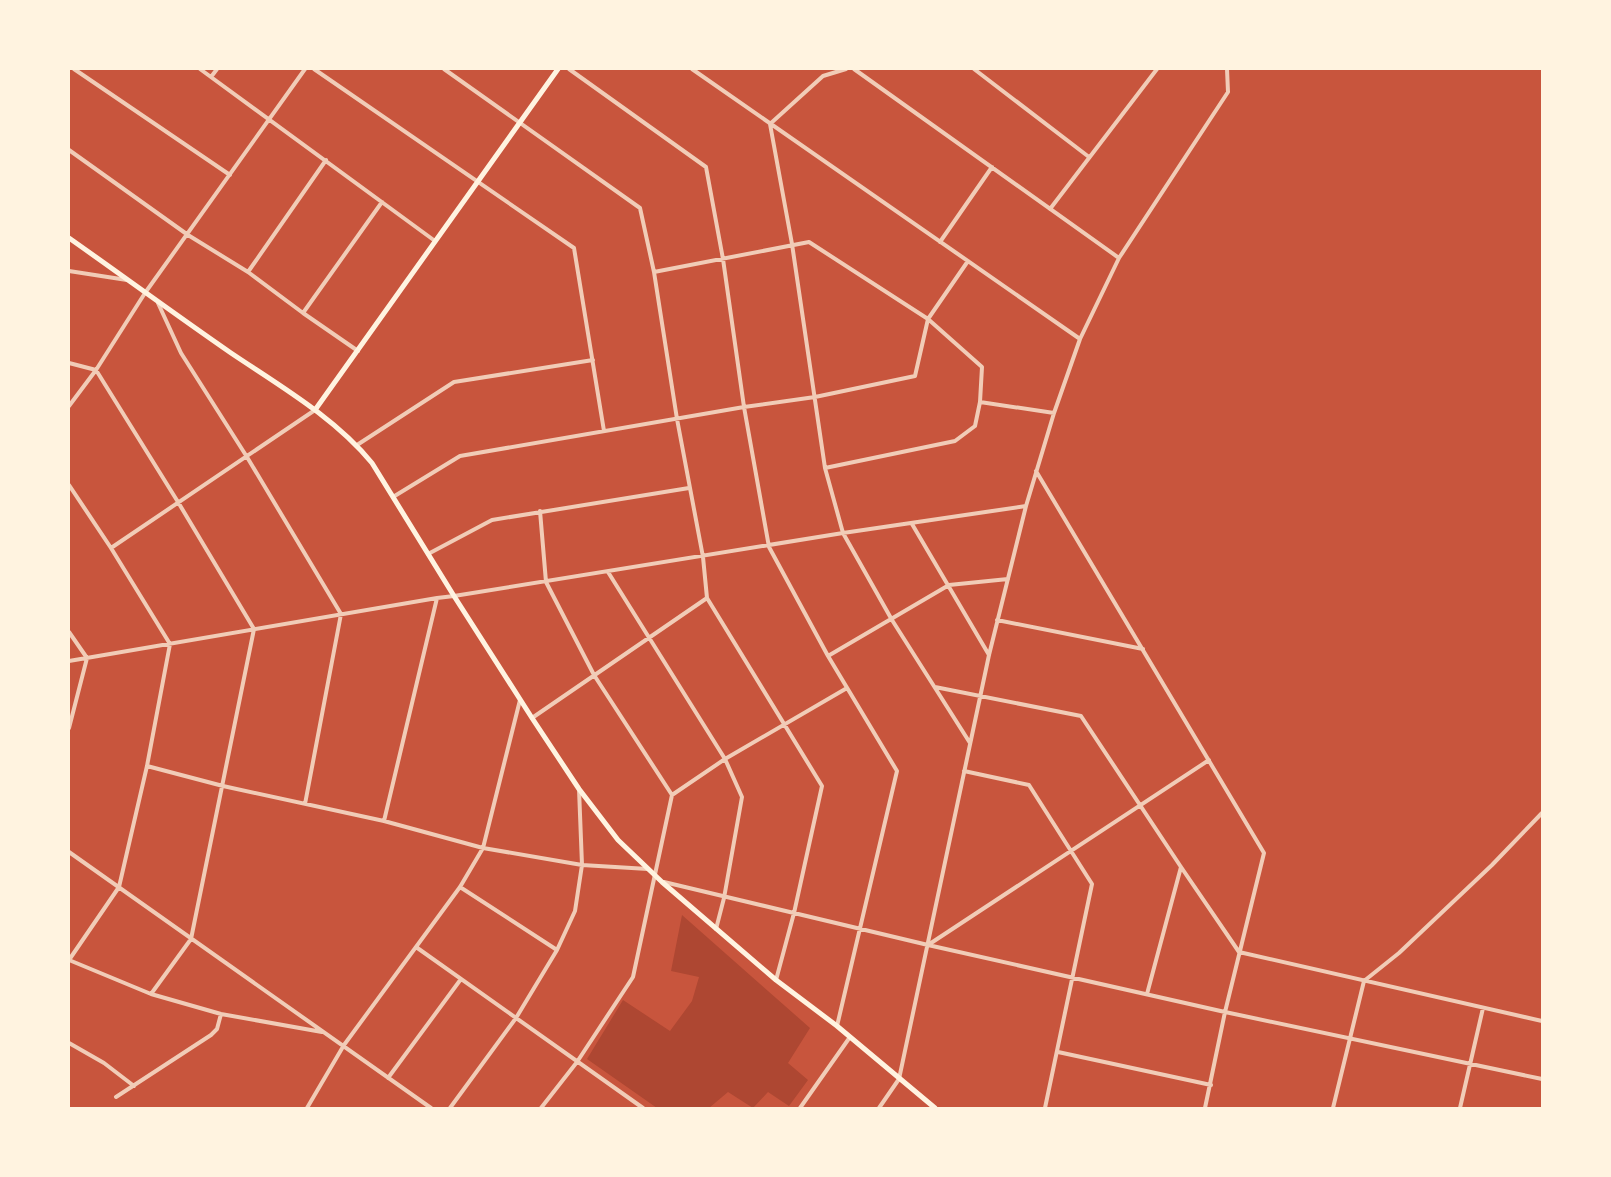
<svg xmlns="http://www.w3.org/2000/svg" width="1611" height="1177" font-family="'Golos Text',sans-serif">
  <style>
    .green { fill: #ae4732 }
    .lines { fill: none; stroke-linecap: round; stroke-linejoin: round }
    .minor { stroke: #f1ccb7; stroke-width: 4 }
    .secondary { stroke: #fff3e0; stroke-width: 5 }
  </style>
  <rect width="100%" height="100%" fill="#c8553d"/>
  <path class="green" d="M682 915 810 1028 788 1063 808 1080 789 1106 768 1092 753 1108 728 1092 709 1108H657L587 1059 623 1000 670 1031 692 1001 699 977 671 971Z"/>
  <g class="lines">
    <path class="minor" d="M74 69 230 175
      M200 69 435 241
      M314 69 574 248 604 431
      M444 69 640 208 654 272 677 419 703 557 707 598 822 786 794 913 776 980
      M569 69 706 167 723 259 744 407 769 547 828 656 897 771 837 1026
      M692 69 1080 339
      M846 69 823 76 770 124 792 244 825 468 843 533 892 620 970 743
      M854 69 1119 258
      M974 69 1089 157
      M211 77 217 69
      M69 150 188 235 248 272 303 313 358 351
      M1050 209 1157 69
      M940 242 992 167
      M69 271 127 280
      M248 272 326 160
      M654 272 809 242 928 319 982 367 980 402 975 426 955 441 825 468
      M158 303 181 353 247 457 341 614 305 804
      M303 313 382 202
      M69 363 96 370 178 502 254 629 191 939 151 994
      M980 402 1054 413
      M69 406 96 370 145 293 305 69
      M357 445 454 382 593 360
      M1036 471 1264 853 1225 1012 1205 1108
      M69 485 111 548 170 644 147 766 119 887 69 960
      M393 497 460 456 744 407 815 397 915 376 928 319 968 261
      M540 511 546 582 594 675 672 795 633 977 577 1062 541 1108
      M912 524 989 655
      M111 548 315 410
      M428 554 492 520 689 488
      M608 572 725 759 742 797 724 898 716 929
      M997 620 1143 649
      M69 632 87 658 69 728
      M828 656 949 585 1008 579
      M69 661 437 598 454 596 843 533 1026 506
      M935 687 1081 716 1181 867 1239 952 1542 1021
      M532 718 707 598
      M147 766 223 786 384 821 483 848 582 865 648 869
      M964 771 1029 785 1092 884 1045 1108
      M672 795 725 759 847 688
      M384 821 437 598
      M69 852 431 1108
      M664 882 928 945 1225 1012 1542 1079
      M460 887 557 950
      M928 945 1209 760
      M416 947 643 1108
      M69 960 151 994 221 1014 322 1032
      M1147 994 1181 867
      M69 1043 104 1063 134 1086
      M1058 1052 1211 1085
      M388 1078 461 979
      M116 1097 211 1035 217 1029 221 1014
      M307 1108 344 1045 460 887 483 848 520 700
      M450 1108 516 1018 557 950 575 911 582 865 579 789
      M800 1108 850 1037
      M879 1108 899 1079 989 655 1026 506 1054 413 1080 339 1119 258 1228 92 1227 69
      M1333 1108 1364 981 1399 953 1492 865 1542 813
      M1460 1108 1483 1008"/>
    <path class="secondary" d="M69 238C123 276 176 315 231 353 280 386 334 417 372 463L454 596 532 718 579 789 618 840 662 882 776 980 837 1026 935 1108
      M315 410 558 69"/>
  </g>
  <rect width="1611" height="1177" fill="none" stroke="#fff3e0" stroke-width="140"/>
</svg>
